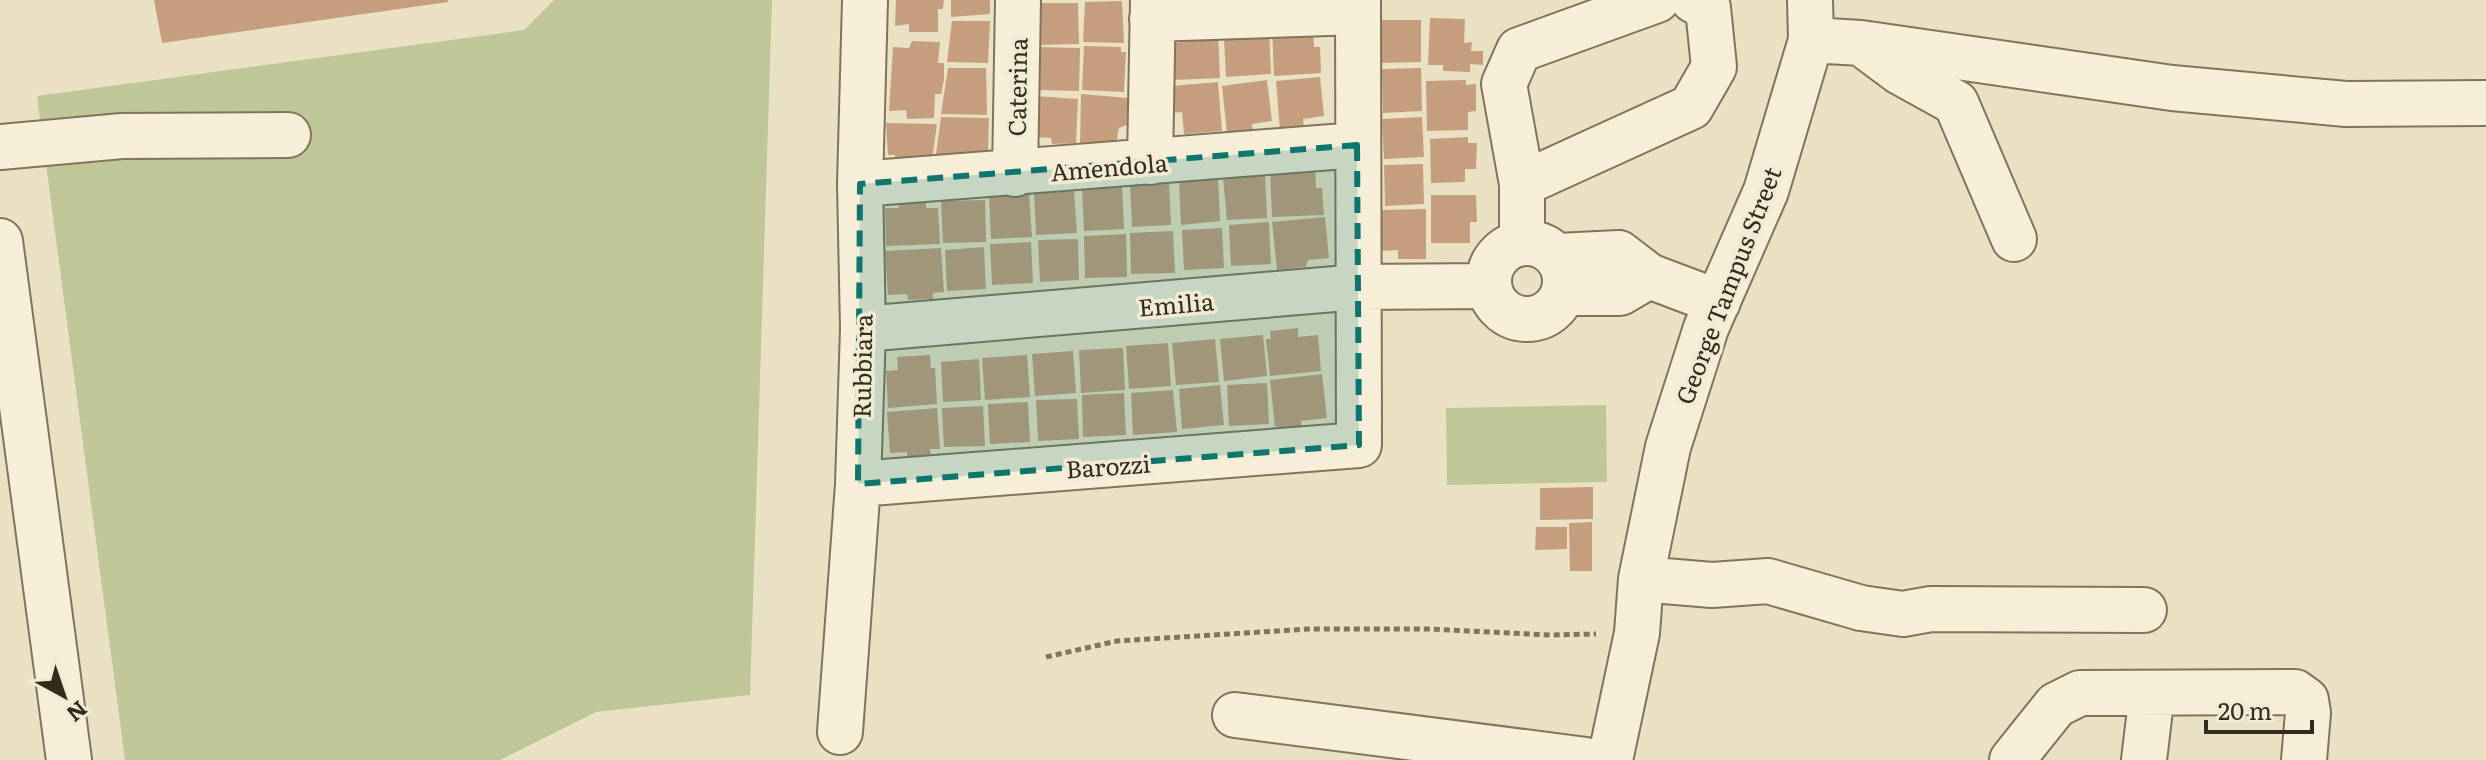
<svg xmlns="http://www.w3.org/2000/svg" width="2486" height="760" font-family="Literata,serif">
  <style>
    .green { fill: #bfc799 }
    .building { fill: #c59f7d }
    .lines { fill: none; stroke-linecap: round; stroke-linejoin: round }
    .minor-casing { stroke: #83735c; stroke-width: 48 }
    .path { stroke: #83735c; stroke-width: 5; stroke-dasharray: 6 4; stroke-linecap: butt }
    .minor { stroke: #f6eed7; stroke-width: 44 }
    .marked { fill: #0f766e; fill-opacity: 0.2; stroke: #0f766e; stroke-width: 6; stroke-dasharray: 16 10; stroke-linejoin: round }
    .labels { text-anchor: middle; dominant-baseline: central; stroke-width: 7; stroke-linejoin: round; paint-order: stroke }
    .street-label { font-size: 24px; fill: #342b1f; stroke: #f2ebd3 }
  </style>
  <rect width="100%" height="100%" fill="#eae1c4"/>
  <path class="green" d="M554 0H772L750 695 596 712 500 760H125L37 96 524 30Z
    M1606 405 1607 482 1447 485 1446 408Z"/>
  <path class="building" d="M154 0H448V2L162 43Z
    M896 0H944L943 9H938V32H909V24L895 26Z
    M951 0H990V14L951 17Z
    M1122 1 1124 43 1083 42 1085 2Z
    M1035 3H1078L1079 44 1035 45Z
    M1430 18 1465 19 1464 43 1472 42 1471 51H1483V65L1470 64V72L1443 71V65H1428Z
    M1379 20H1421V62L1379 63Z
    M952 21H990L988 63 947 62Z
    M1313 26 1314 47H1320L1321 73 1274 76 1272 28Z
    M1269 28 1271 74 1226 77 1224 39H1239V30Z
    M1218 33 1220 78 1173 80 1171 43 1188 42 1187 34Z
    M912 41 940 42 938 63H944V80L941 94H935L934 118 907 119 906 110 889 111 893 47 909 48Z
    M1084 46 1121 47V52H1126L1124 92 1082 90Z
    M1038 47 1080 48 1079 91 1037 90Z
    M948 68H986L987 115 941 114Z
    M1421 68 1422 111 1383 113 1382 69Z
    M1320 77 1324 116 1303 119 1304 128 1280 130 1276 81Z
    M1267 80 1272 121 1252 124 1253 132 1227 134 1222 86Z
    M1466 80V85L1476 84V111L1468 112V130L1427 131 1426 81Z
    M1218 82 1222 131 1184 134 1182 112 1173 113 1171 86Z
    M1081 94 1128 98 1127 125 1119 128 1116 144H1080Z
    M1035 96 1078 99 1076 143 1052 144 1051 138 1032 137Z
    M941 117 989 118 988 152H970L969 164 934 168Z
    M1422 117 1424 157 1384 159 1382 119Z
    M886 123 937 124 931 168 895 171V155H888Z
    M1468 137V143H1477L1476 169H1465V182L1431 183 1430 139Z
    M1423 164 1424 204 1385 206 1384 165Z
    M1315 166 1316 188H1322L1324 215 1272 217 1270 169Z
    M1265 175 1267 218 1227 220 1223 177Z
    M1218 179 1220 221 1181 225 1179 182Z
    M1169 183 1171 225 1132 227 1130 185Z
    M1122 186 1124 229 1084 231 1082 188Z
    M1074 191 1077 233 1036 235 1034 193Z
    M1029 194 1032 237 991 239 989 196Z
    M1431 195H1476L1477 222H1470V243H1431Z
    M926 197V208H938L940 244 886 246 885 208H899V198Z
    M985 200 986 242 943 243 941 201Z
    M1426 209V259H1398V250L1380 251V210Z
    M1325 217 1329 258 1308 260 1306 267 1277 270 1272 222Z
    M1269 222 1271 264 1231 266 1229 225Z
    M1222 228 1224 268 1184 270 1182 230Z
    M1173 231 1175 273 1131 274 1130 233Z
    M1126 234 1127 277 1085 278 1084 236Z
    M1078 239 1079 280 1040 282 1038 240Z
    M1031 242 1033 283 992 285 990 244Z
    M984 247 986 289 947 291 945 250Z
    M941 248 944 292 933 293V299L908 300 907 294 888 295 885 251Z
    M1298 328V337L1318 335 1321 371 1270 376 1266 339H1271L1270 331Z
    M1263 335 1267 376 1224 381 1220 339Z
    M1215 339 1219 382 1176 385 1172 343Z
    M1168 343 1171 386 1129 389 1126 346Z
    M1123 348 1125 390 1081 393 1079 350Z
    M1073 351 1076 393 1035 396 1032 354Z
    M930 355 931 368H935L937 404 888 408 886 371 898 370 897 357Z
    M1027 355 1030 397 985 400 982 358Z
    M979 359 981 400 943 402 941 362Z
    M1322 374 1327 418 1301 421 1302 429 1279 431 1278 426 1275 427 1270 380Z
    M1267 383 1269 424 1229 426 1227 385Z
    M1220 385 1224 425 1182 429 1179 389Z
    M1173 390 1177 432 1133 435 1131 393Z
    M1124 393 1126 435 1083 437 1082 395Z
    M1077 399 1079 439 1038 441 1036 400Z
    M1028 402 1030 442 990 444 988 404Z
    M983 406 985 446 944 447 942 408Z
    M937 408 940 449H930L931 456 907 458V452L890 453 887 412Z
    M1593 487V519L1540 520V488Z
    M1592 522V571H1570L1569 523Z
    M1536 527H1567V549L1535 550Z"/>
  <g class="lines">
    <g class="minor-casing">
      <path id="minor" d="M1152 19 1357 12
        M1811 40 1861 43 2172 88 2346 104 2485 103
        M1869 49 1900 72 1956 103 2014 239
        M0 147 122 136 288 135
        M1150 162 1153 0
        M1015 174 1018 0
        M860 184 1357 145
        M1522 184 1691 107 1714 67 1708 8 1693 0
        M0 241 69 760
        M1522 242V184L1504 84 1519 50 1657 0
        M1489 281a38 38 0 1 1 76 0a38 38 0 1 1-76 0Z
        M1557 256 1619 253 1649 276 1718 302
        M1564 293H1620L1649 276
        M863 329 1358 287 1488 286
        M858 484 1359 445 1358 0
        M1641 579 1712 585 1768 581 1861 608 1903 614 1931 609 2144 610
        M1235 715 1586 760
        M840 732 858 484 863 329 860 184 865 0
        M1610 760 1637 633 1641 579 1668 447 1706 328 1766 191 1811 40 1810 0
        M2012 760 2056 705 2080 693 2295 692 2306 700 2308 713 2304 760
        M2144 760 2152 693"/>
    </g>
    <path class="path" d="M1046 657 1117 641 1308 629H1431L1551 635 1596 634"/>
    <use href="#minor" class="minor"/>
  </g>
  <path class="marked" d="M1357 145 1359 445 858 484 860 184Z"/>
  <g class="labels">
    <g class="street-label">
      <text transform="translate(1016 87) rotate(-89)">Caterina</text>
      <text transform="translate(1109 166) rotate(-5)">Amendola</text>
      <text transform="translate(1727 285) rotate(-69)">George Tampus Street</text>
      <text transform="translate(1176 303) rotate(-5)">Emilia</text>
      <text transform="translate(861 366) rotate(-89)">Rubbiara</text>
      <text transform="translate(1108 465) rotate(-4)">Barozzi</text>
    </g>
  </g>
  <g transform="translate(64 696) rotate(140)" stroke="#f2ebd3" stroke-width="6" paint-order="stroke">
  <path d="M0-6L14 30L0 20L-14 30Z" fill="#342b1f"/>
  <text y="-12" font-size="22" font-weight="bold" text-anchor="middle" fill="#342b1f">N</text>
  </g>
  <path d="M2206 720v12h106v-12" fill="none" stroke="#342b1f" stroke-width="4"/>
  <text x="2218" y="720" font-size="24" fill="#342b1f" stroke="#f2ebd3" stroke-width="6" paint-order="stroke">20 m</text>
</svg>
